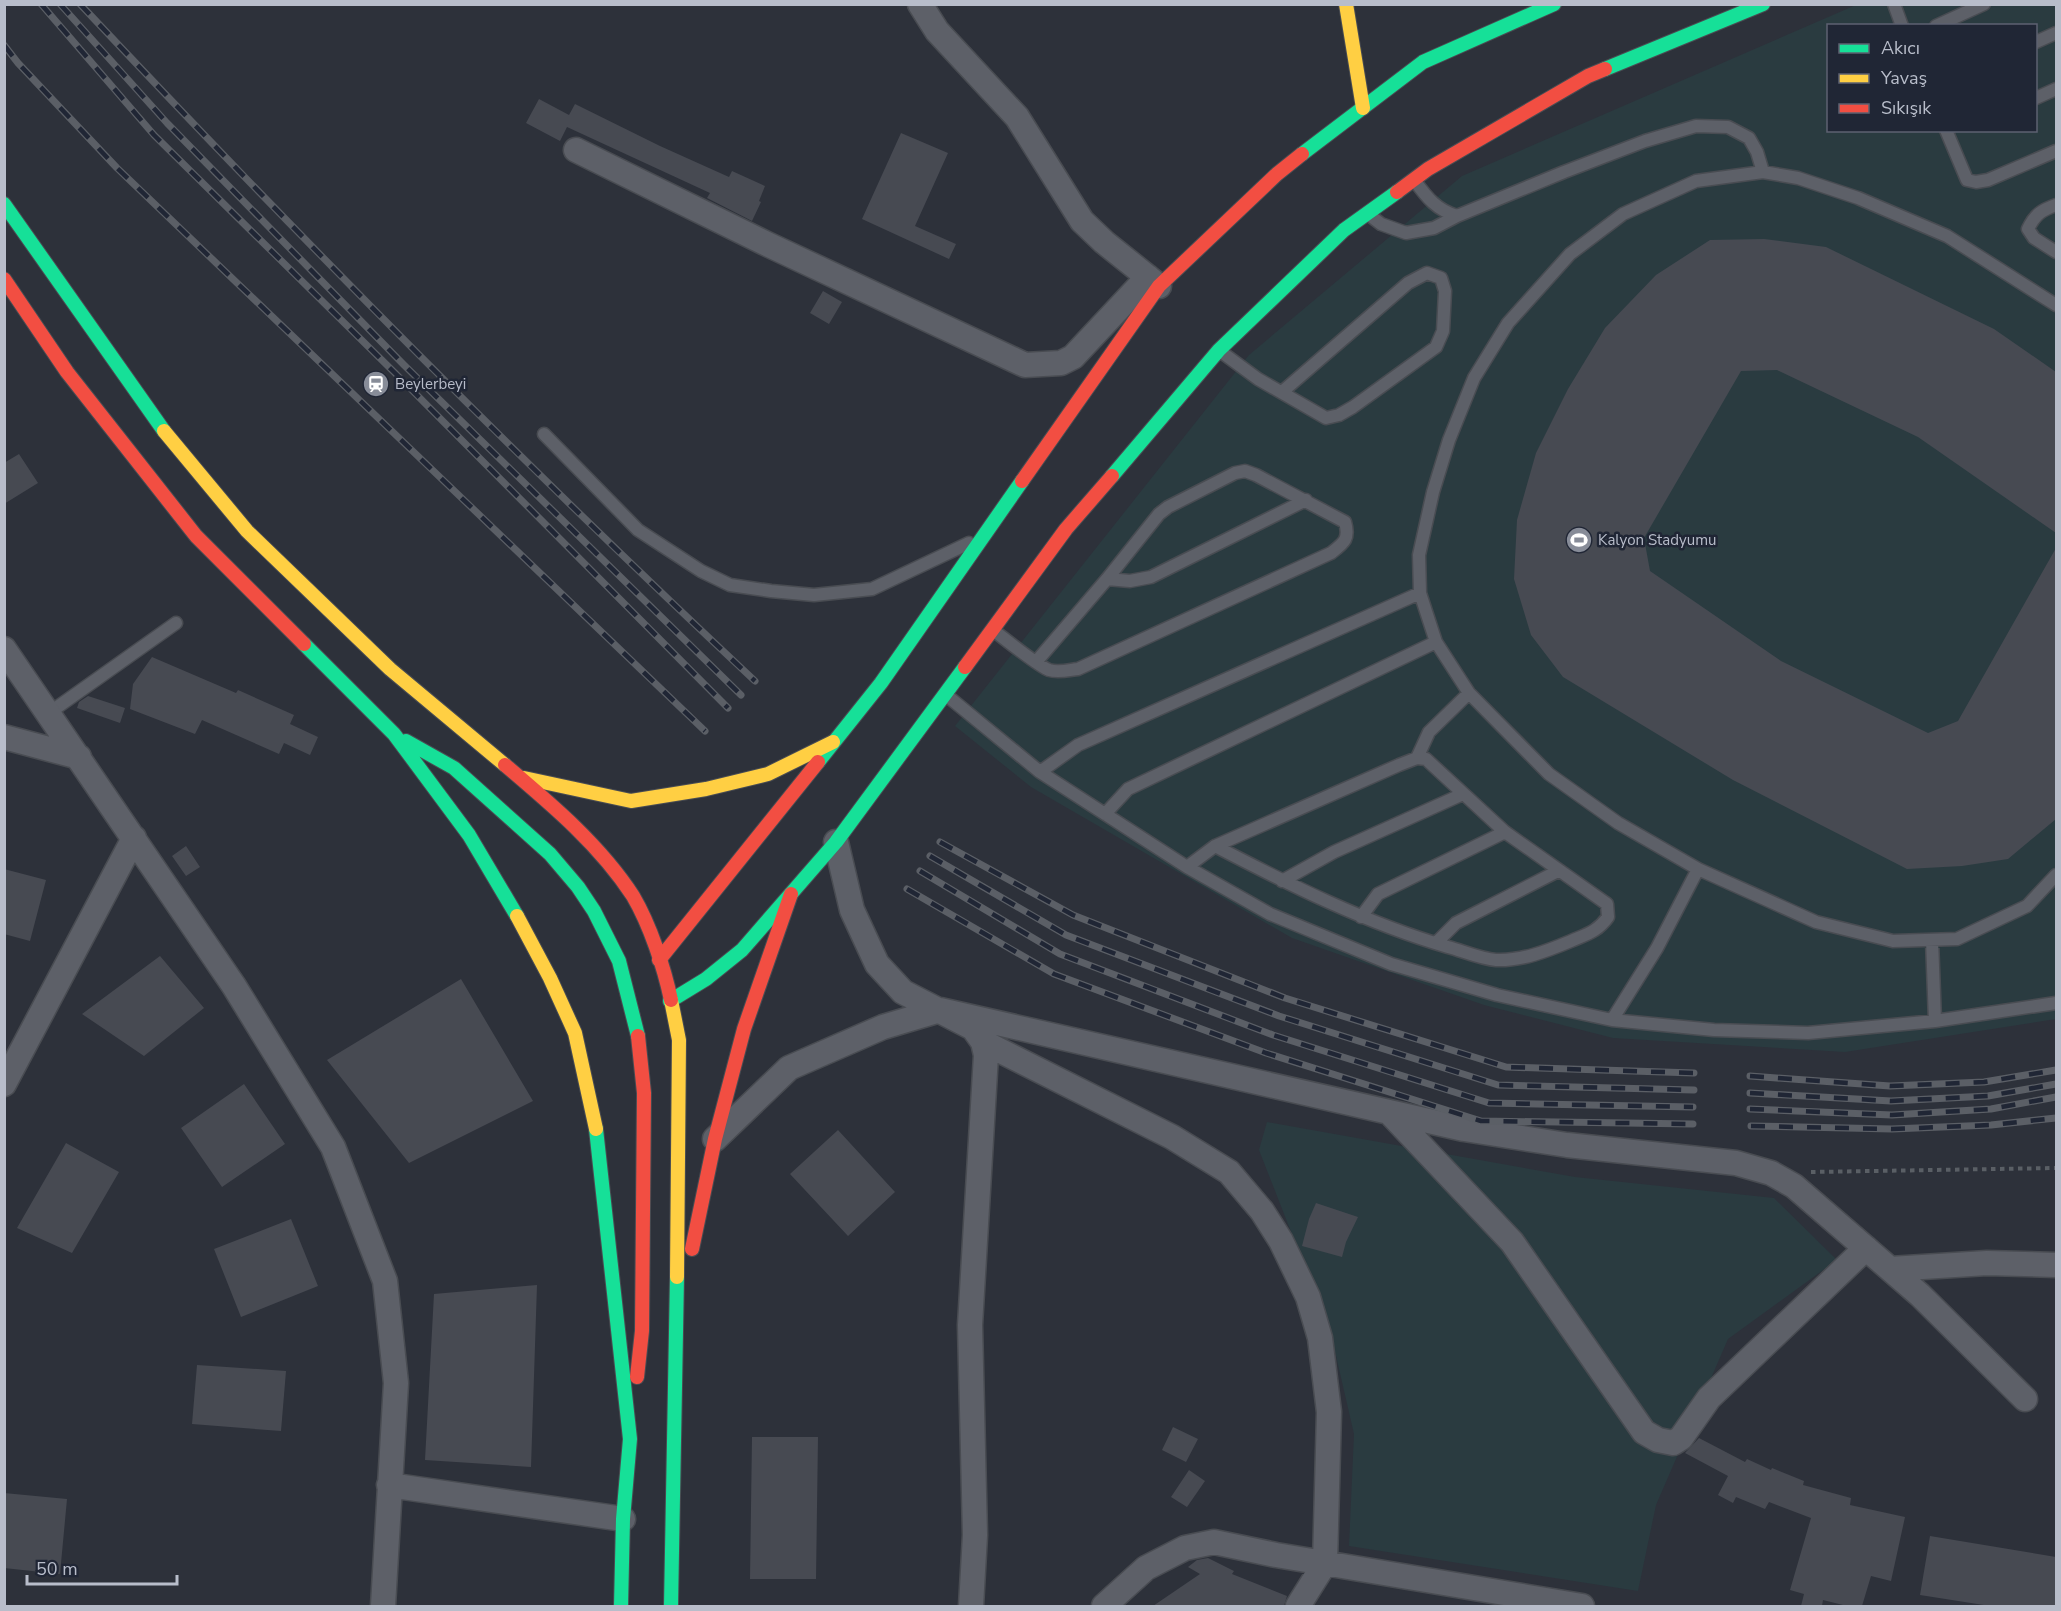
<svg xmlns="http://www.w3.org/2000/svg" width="2061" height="1611" font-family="'Nunito Sans',sans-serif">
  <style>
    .green { fill: #2a3b40; fill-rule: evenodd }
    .building { fill: #474a52 }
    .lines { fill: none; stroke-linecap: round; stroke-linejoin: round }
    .lane-casing { stroke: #494c52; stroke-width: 15 }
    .street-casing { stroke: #494c52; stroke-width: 27 }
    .fast-casing { stroke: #494c52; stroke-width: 16 }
    .slow-casing { stroke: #494c52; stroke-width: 16 }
    .jam-casing { stroke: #494c52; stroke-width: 16 }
    .path { stroke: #5a5f65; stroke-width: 4; stroke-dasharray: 4.5 4.5; stroke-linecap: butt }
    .lane { stroke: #5d6068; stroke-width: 12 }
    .street { stroke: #5d6068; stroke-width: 24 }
    .fast { stroke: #16e098; stroke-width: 14 }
    .slow { stroke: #ffcf43; stroke-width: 14 }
    .jam { stroke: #f24e42; stroke-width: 14 }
    .rail-casing { stroke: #5b5f66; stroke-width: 7 }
    .rail { stroke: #202635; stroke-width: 4.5; stroke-dasharray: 14; stroke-linecap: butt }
    .labels { text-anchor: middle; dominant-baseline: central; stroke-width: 5; stroke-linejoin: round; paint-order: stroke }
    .poi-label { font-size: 15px; fill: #b8bdca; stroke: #202635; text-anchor: start }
  </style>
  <rect width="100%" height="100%" fill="#2d313a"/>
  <path class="green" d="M1856 5H2056V1019L1845 1052 1613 1038 1484 1005 1292 938 1031 787 955 726 1249 355 1462 176ZM1828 26H2036V130H1828Z
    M1267 1122 1575 1177 1774 1198 1837 1260 1728 1339 1656 1505 1638 1591 1349 1546 1354 1434 1331 1334 1259 1150Z"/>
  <path class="building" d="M539 99 569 115 575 104 660 146 729 177 732 171 765 186 759 201 761 202 752 221 707 198 710 193 567 127 560 141 526 123Z
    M901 133 948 153 915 226 956 244 949 259 862 219Z
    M1764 239 1826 247 1994 329 2056 372V533L1918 437 1777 370 1741 371 1644 538 1650 571 1781 661 1928 733 1958 721 2056 548V819L2008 859 1962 866 1907 869 1733 780 1563 677 1531 635 1514 579 1517 520 1536 453 1568 389 1605 328 1656 275 1710 240Z
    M823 291 842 302 829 324 810 313Z
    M19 454 38 483 4 504V463Z
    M152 657 236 693 238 690 294 715 290 724 318 737 310 755 284 743 279 754 202 720 195 734 130 709 133 684Z
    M88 696 125 708 120 723 77 708 79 702Z
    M186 846 200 867 186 876 172 856Z
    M4 869 46 880 30 941 4 934Z
    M160 956 204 1008 144 1056 82 1014Z
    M461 979 533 1101 409 1163 327 1060Z
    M244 1084 285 1144 222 1187 181 1128Z
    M838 1130 895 1192 848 1236 790 1174Z
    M66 1143 119 1172 72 1253 17 1228Z
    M1316 1203 1358 1217 1346 1242 1342 1257 1302 1246 1309 1219Z
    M291 1219 318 1286 241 1317 214 1249Z
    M537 1285 531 1467 425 1460 434 1294Z
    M197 1365 286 1371 281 1431 192 1424Z
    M1173 1427 1198 1439 1186 1462 1162 1450Z
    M752 1437H818L816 1579H750Z
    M1699 1438 1745 1462 1747 1459 1771 1470 1772 1468 1804 1481 1803 1485 1851 1498 1850 1505 1905 1517 1891 1581 1871 1576 1862 1606H1847L1823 1600 1822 1606H1801L1804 1594 1790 1590 1811 1518 1769 1502 1765 1509 1736 1497 1733 1503 1718 1495 1728 1476 1685 1453Z
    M1189 1470 1205 1481 1187 1507 1171 1497Z
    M4 1493 67 1499 60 1574 4 1568Z
    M1930 1536 2056 1557 2055 1606H1990L1920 1595Z
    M1208 1558 1234 1571 1232 1574 1287 1596 1284 1606H1153L1200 1574 1188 1567 1197 1560Z"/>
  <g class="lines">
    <g class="lane-casing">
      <path id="lane" d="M1894 4 1902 26
        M1936 26 1984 4
        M2036 42 2056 33
        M2036 98 2056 89
        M1946 130 1967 180 1976 182 1988 180 2056 151
        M1415 181C1427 198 1437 210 1457 216
        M2056 205C2042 210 2035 214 2028 229L2034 238 2056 252
        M1368 214 1381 224 1406 233 1434 228 1457 216 1564 172 1645 141 1696 126 1728 127 1749 138 1757 152 1763 172
        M2056 305 1947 236 1858 198 1798 178 1763 172 1696 181 1623 214 1570 254 1508 323 1474 378 1449 440 1433 492 1419 555 1420 593 1436 642 1469 693 1549 774 1618 823 1698 869 1816 922 1893 941 1957 939 2027 906 2056 875
        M1220 351 1258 379 1326 418 1339 415 1353 407 1436 347 1443 331 1445 291 1441 278 1427 273 1408 283 1282 392
        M544 434 638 530 701 571 730 585 771 591 814 595 872 589 969 543
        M1107 579 1130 581 1151 577 1306 500
        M993 630C1005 639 1038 666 1049 670 1058 673 1069 670 1078 669L1331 553C1344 543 1350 539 1345 522L1256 475 1245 471 1235 473 1168 507 1159 514 1107 579 1036 662
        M945 694 1040 772 1187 867 1270 914 1391 964 1497 995 1612 1020 1714 1030 1808 1033 1935 1021 2056 1003
        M49 713 176 623
        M1417 758 1429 732 1469 693
        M1040 772 1078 745 1420 593
        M1105 814 1128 789 1436 642
        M1187 867 1215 846 1399 765 1417 758 1426 759 1505 832 1607 904 1608 917C1597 932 1587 934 1571 941 1547 951 1522 961 1496 960 1481 959 1463 951 1448 947 1366 923 1290 885 1215 846
        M1282 881 1334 852 1463 794
        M1361 917 1378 894 1505 832
        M1932 940 1935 1021
        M1436 943 1456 923 1558 871
        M1612 1020 1657 948 1698 869"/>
    </g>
    <g class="street-casing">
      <path id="street" d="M920 4 937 31 1017 117 1082 221 1104 242 1159 286
        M576 150 767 244 1025 365 1061 363 1073 357 1148 277
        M4 649 234 986 333 1147 385 1281 396 1383 383 1606
        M4 737 79 757
        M836 842 852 910 877 964 903 992 973 1028 983 1042 986 1055 970 1325 975 1535 971 1606
        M983 1042 1172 1137 1229 1172 1262 1211 1281 1241 1308 1297 1320 1338 1329 1412 1325 1563 1298 1606
        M4 1084 134 838
        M1389 1112 1512 1242 1644 1432 1658 1440 1673 1443 1681 1438 1709 1398 1866 1248
        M715 1139 789 1068 883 1027 940 1010 1464 1129 1567 1145 1736 1163 1771 1173 1794 1186 1920 1295 2025 1399
        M1890 1269 1987 1263 2056 1265
        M389 1485 623 1519
        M1104 1606 1146 1568 1185 1548 1214 1542 1276 1555 1582 1606"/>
    </g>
    <g class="fast-casing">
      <path id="fast" d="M1605 69 1763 4
        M1302 154 1423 62 1554 4
        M4 204 164 431
        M1112 476 1219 350 1344 230 1397 192
        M304 644 394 734 469 835 517 916
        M406 741 454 768 550 854 578 887 594 911 619 961 638 1036
        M818 762 881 683 1022 481
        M670 1001 706 979 742 950 836 842 965 667
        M596 1129 630 1439 623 1519 621 1606
        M671 1606 677 1277"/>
    </g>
    <g class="slow-casing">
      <path id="slow" d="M1346 4 1363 108
        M164 431 247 531 390 669 505 765
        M524 778 631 801 706 789 768 774 833 742
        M517 916 550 978 575 1033 596 1129
        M671 1000 679 1040 677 1277"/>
    </g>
    <g class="jam-casing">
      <path id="jam" d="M1397 192 1428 169 1588 76 1605 69
        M4 279 67 372 196 536 304 644
        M1022 481 1159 286 1277 174 1302 154
        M965 667 1066 529 1112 476
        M505 765C551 804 600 845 633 896 650 925 664 967 671 1000
        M659 960 818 762
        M692 1249 715 1139 744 1029 791 894
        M637 1377 642 1331 644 1093 638 1036"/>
    </g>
    <path class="path" d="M1811 1172 2056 1168"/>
    <use href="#lane" class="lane"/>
    <use href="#street" class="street"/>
    <use href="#fast" class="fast"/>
    <use href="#slow" class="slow"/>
    <use href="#jam" class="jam"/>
    <g class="rail-casing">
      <path id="rail" d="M41 4 154 135 395 373 728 708
        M60 4 167 123 404 365 741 695
        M80 4C298 236 522 463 755 681
        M4 45 18 63 117 168 705 731
        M940 842 1073 915 1285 998 1506 1067 1694 1073
        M930 856 1066 935 1279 1016 1498 1085 1694 1090
        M920 871 1060 954 1273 1035 1489 1103 1693 1107
        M907 889 1054 974 1266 1053 1481 1121 1693 1124
        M1750 1076 1890 1086 1984 1082 2056 1070
        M1750 1093 1891 1101 1988 1096 2056 1084
        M1750 1109 1892 1115 1991 1109 2056 1097
        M1751 1126 1892 1129 1991 1125 2056 1118"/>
    </g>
    <use href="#rail" class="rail"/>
  </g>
  <defs>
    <g id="station-disc" transform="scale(1.35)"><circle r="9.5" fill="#878c98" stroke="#202635"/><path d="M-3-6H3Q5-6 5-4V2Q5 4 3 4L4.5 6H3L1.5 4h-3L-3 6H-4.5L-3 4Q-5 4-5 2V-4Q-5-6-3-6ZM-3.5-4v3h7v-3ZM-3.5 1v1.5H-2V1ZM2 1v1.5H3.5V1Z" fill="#fff"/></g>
    <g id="stadium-disc" transform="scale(1.35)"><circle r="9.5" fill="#878c98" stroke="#202635"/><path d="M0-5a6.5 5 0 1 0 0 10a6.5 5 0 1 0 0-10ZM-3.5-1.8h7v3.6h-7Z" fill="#fff"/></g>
  </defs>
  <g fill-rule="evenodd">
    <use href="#station-disc" x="376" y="384"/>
    <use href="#stadium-disc" x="1579" y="540"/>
  </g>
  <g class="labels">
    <g class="poi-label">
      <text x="395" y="384">Beylerbeyi</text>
      <text x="1598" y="540">Kalyon Stadyumu</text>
    </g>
  </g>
  <rect width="2061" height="1611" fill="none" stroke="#b8bdca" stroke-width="12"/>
  <rect x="1827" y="24" width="210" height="108" fill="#202635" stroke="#5d6271" stroke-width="1.5"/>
  <rect x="1839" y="44" width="30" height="9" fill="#16e098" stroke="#5d6271" stroke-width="1.5"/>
  <text x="1881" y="54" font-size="18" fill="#b8bdca">Akıcı</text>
  <rect x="1839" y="74" width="30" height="9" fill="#ffcf43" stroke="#5d6271" stroke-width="1.5"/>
  <text x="1881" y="84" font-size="18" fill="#b8bdca">Yavaş</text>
  <rect x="1839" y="104" width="30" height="9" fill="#f24e42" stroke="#5d6271" stroke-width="1.5"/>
  <text x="1881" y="114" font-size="18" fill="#b8bdca">Sıkışık</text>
  <path d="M27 1575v9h150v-9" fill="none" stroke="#b8bdca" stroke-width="3"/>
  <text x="36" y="1575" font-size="18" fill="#b8bdca" stroke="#202635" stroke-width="4.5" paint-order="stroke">50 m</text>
</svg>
